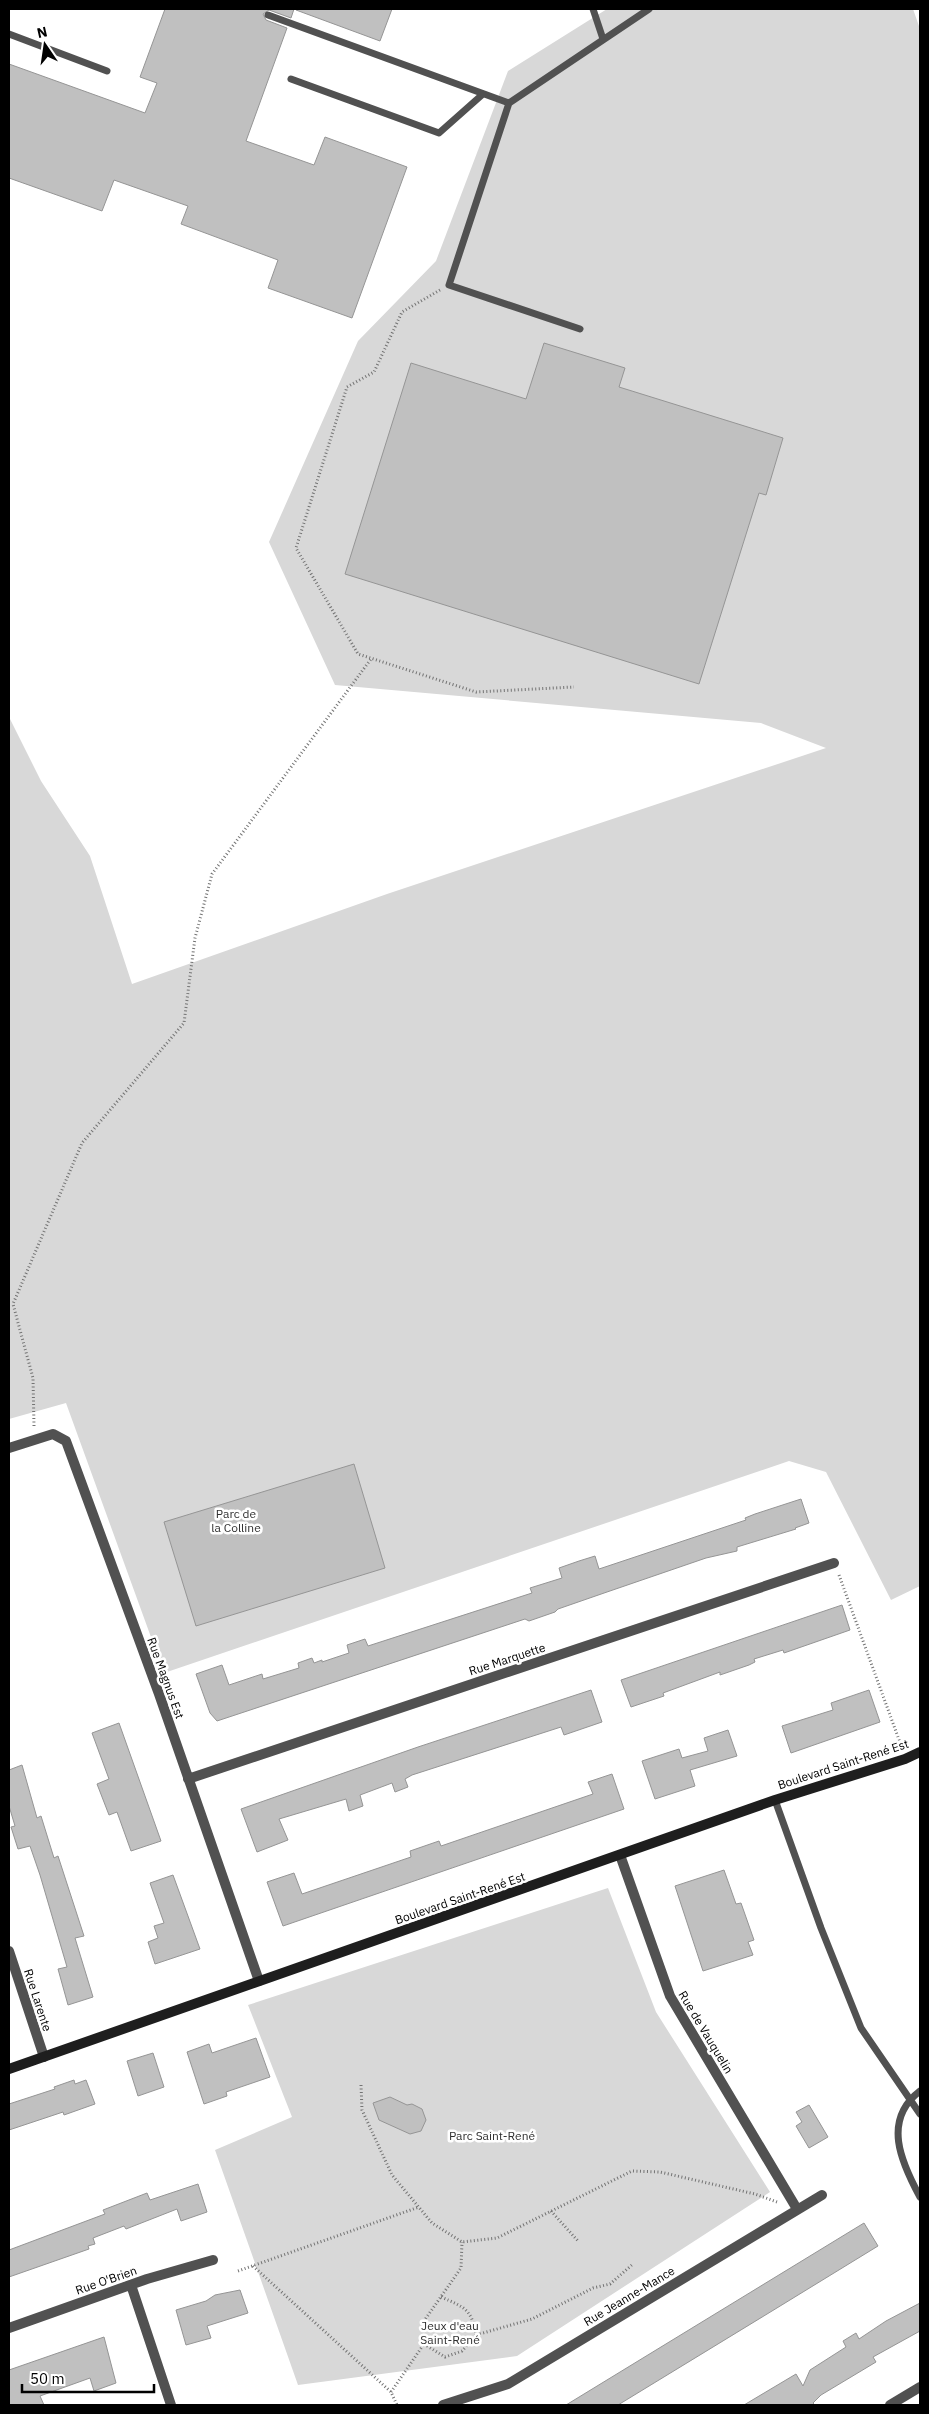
<svg xmlns="http://www.w3.org/2000/svg" width="929" height="2414" font-family="'IBM Plex Sans',sans-serif">
  <style>
    .green { fill: #d8d8d8 }
    .building { fill: #c0c0c0; stroke: #959595 }
    .lines { fill: none; stroke-linecap: round; stroke-linejoin: round }
    .path { stroke: #737373; stroke-width: 3; stroke-dasharray: 1 2.5; stroke-linecap: butt }
    .lane { stroke: #515151; stroke-width: 7 }
    .street { stroke: #515151; stroke-width: 10 }
    .secondary { stroke: #1e1e1e; stroke-width: 10 }
    .labels { text-anchor: middle; dominant-baseline: central; stroke-width: 5; stroke-linejoin: round; paint-order: stroke }
    .park-label { font-size: 12px; fill: #2f2f2f; stroke: #fff }
    .street-label { font-size: 12px; fill: #000; stroke: #fff }
  </style>
  <rect width="100%" height="100%" fill="#fff"/>
  <path class="green" d="M607 9H913L920 29V1586L891 1600 826 1472 789 1461 164 1673 66 1403 9 1419V717L41 781 90 856 132 984 387 894 826 748 761 723 335 685 269 542 358 341 436 261 508 71Z
    M608 1888 656 2012 770 2192 517 2356 298 2385 215 2150 292 2117 248 2005Z"/>
  <path class="building" d="M165 9H294L291 18 269 10 263 14 266 20 287 28 246 141 314 165 325 137 407 167 352 318 268 288 278 260 181 224 188 206 114 180 102 211 9 178V64L145 113 157 83 140 77Z
    M296 9H392L380 41 296 10Z
    M544 343 625 368 619 387 783 438 766 495 759 493 699 684 345 574 411 363 526 399Z
    M354 1464 385 1568 196 1626 164 1522Z
    M801 1499 809 1523 795 1528 796 1529 737 1547V1551L706 1558 607 1592 558 1609 555 1612 529 1621 525 1619 217 1721 210 1713 196 1674 222 1665 229 1685 262 1674 263 1679 299 1668 298 1663 312 1658 314 1663 322 1660V1662L349 1653 347 1645 365 1639 368 1646 532 1593 530 1588 562 1578 559 1568 579 1561 595 1556 599 1569 746 1520 745 1518 755 1514Z
    M842 1605 850 1630 784 1653 783 1650 754 1659 755 1662 749 1665 720 1675V1672L663 1693 664 1696 631 1707 621 1680Z
    M591 1690 602 1722 564 1735 561 1727 412 1775 405 1779 408 1787 395 1792 392 1783 360 1795 363 1806 349 1811 346 1799 279 1819 288 1840 257 1852 241 1809 418 1747Z
    M869 1690 880 1722 791 1753 782 1726 833 1710 831 1703Z
    M119 1723 161 1841 131 1851 117 1812 109 1815 97 1784 109 1779 92 1733Z
    M728 1730 737 1756 690 1770 695 1786 655 1799 642 1761 679 1749 682 1758 708 1751 704 1738Z
    M22 1765 37 1818 41 1816 54 1858 58 1856 84 1936 75 1938 93 1997 68 2005 58 1969 67 1967 40 1875 30 1846 18 1849 11 1827 15 1826 9 1806V1770Z
    M612 1774 624 1809 283 1926 267 1882 294 1873 302 1894 411 1857 410 1851 439 1841 441 1846 593 1794 588 1782Z
    M724 1870 736 1904 741 1903 754 1940 748 1942 753 1955 703 1971 675 1886Z
    M173 1875 200 1949 155 1964 148 1942 158 1938 154 1926 164 1923 150 1883Z
    M256 2038 270 2077 226 2092 227 2096 204 2104 187 2052 209 2044 212 2053Z
    M153 2053 164 2087 138 2096 127 2061Z
    M74 2080 75 2084 86 2080 95 2104 64 2115 63 2112 9 2130V2104L55 2089 54 2087Z
    M390 2097 407 2105 412 2104 422 2109 426 2120 421 2131 410 2134 379 2120 373 2103Z
    M809 2105 828 2137 809 2148 796 2126 802 2122 796 2112Z
    M198 2184 207 2212 181 2221 177 2209 126 2229 124 2226 93 2238 95 2244 88 2246 89 2249 9 2277V2250L105 2214 103 2210 147 2193 150 2200Z
    M864 2223 878 2246 772 2311 618 2405H566Z
    M240 2290 248 2313 207 2326 211 2338 186 2345 176 2310 206 2301 215 2295Z
    M920 2303V2331L873 2357 876 2362 821 2395 813 2403 815 2405H744L796 2374 803 2386 810 2370 846 2347 843 2341 856 2333 859 2339 886 2321Z
    M104 2337 116 2383 94 2391 90 2378 40 2396 44 2405H9V2370Z"/>
  <g class="lines">
    <path class="path" d="M440 290 402 312 374 372 347 387 296 548 358 654 476 692 574 687
      M34 1426 33 1378 13 1304 82 1143 184 1023 195 938 212 874 371 659
      M839 1575 902 1748
      M361 2085 362 2110 392 2175 432 2223 462 2242 497 2238 632 2171 660 2172 755 2194 777 2202
      M551 2211 578 2241
      M253 2266 391 2392 397 2405
      M238 2271 419 2207
      M441 2297C464 2307 472 2309 476 2335L532 2319 593 2288 610 2284 633 2264
      M424 2344 445 2357 462 2351 476 2335
      M391 2392 424 2344V2321L461 2268 462 2242"/>
    <path class="lane" d="M593 9 603 39
      M268 15 509 103
      M9 34 107 71
      M291 79 439 133 483 94
      M580 329 449 285 509 103 649 9
      M775 1800 821 1928 861 2028 920 2114
      M920 2091C882 2120 901 2162 920 2197"/>
    <path class="street" d="M9 1448 53 1434 66 1441 159 1694 259 1981
      M188 1779 834 1563
      M620 1855 670 1996 797 2209
      M9 1951 44 2057
      M131 2285 171 2405
      M9 2328 147 2279 213 2260
      M443 2405 508 2384 822 2195
      M890 2405 920 2387"/>
    <path class="secondary" d="M9 2069 775 1800 905 1759 920 1752"/>
  </g>
  <g class="labels">
    <g class="park-label">
      <text x="236" y="1513">Parc de<tspan x="236" dy="14">la Colline</tspan></text>
      <text x="492" y="2135">Parc Saint-René</text>
      <text x="450" y="2325">Jeux d'eau<tspan x="450" dy="14">Saint-René</tspan></text>
    </g>
    <g class="street-label">
      <text transform="translate(507 1659) rotate(-18)">Rue Marquette</text>
      <text transform="translate(166 1678) rotate(70)">Rue Magnus Est</text>
      <text transform="translate(843 1764) rotate(-18)">Boulevard Saint-René Est</text>
      <text transform="translate(460 1898) rotate(-19)">Boulevard Saint-René Est</text>
      <text transform="translate(38 2000) rotate(72)">Rue Larente</text>
      <text transform="translate(706 2032) rotate(59)">Rue de Vauquelin</text>
      <text transform="translate(106 2280) rotate(-19)">Rue O'Brien</text>
      <text transform="translate(629 2296) rotate(-31)">Rue Jeanne-Mance</text>
    </g>
  </g>
  <rect width="929" height="2414" fill="none" stroke="#000000" stroke-width="20"/>
  <g transform="translate(45 45) rotate(347)" stroke="#ffffff" stroke-width="4" paint-order="stroke">
  <path d="M0-4L9 19L0 12L-9 19Z" fill="#000000"/>
  <text y="-8" font-size="14" font-weight="bold" text-anchor="middle" fill="#000000">N</text>
  </g>
  <path d="M22 2384v8h132v-8" fill="none" stroke="#000000" stroke-width="2.5"/>
  <text x="30" y="2384" font-size="15" fill="#000000" stroke="#ffffff" stroke-width="4" paint-order="stroke">50 m</text>
</svg>
